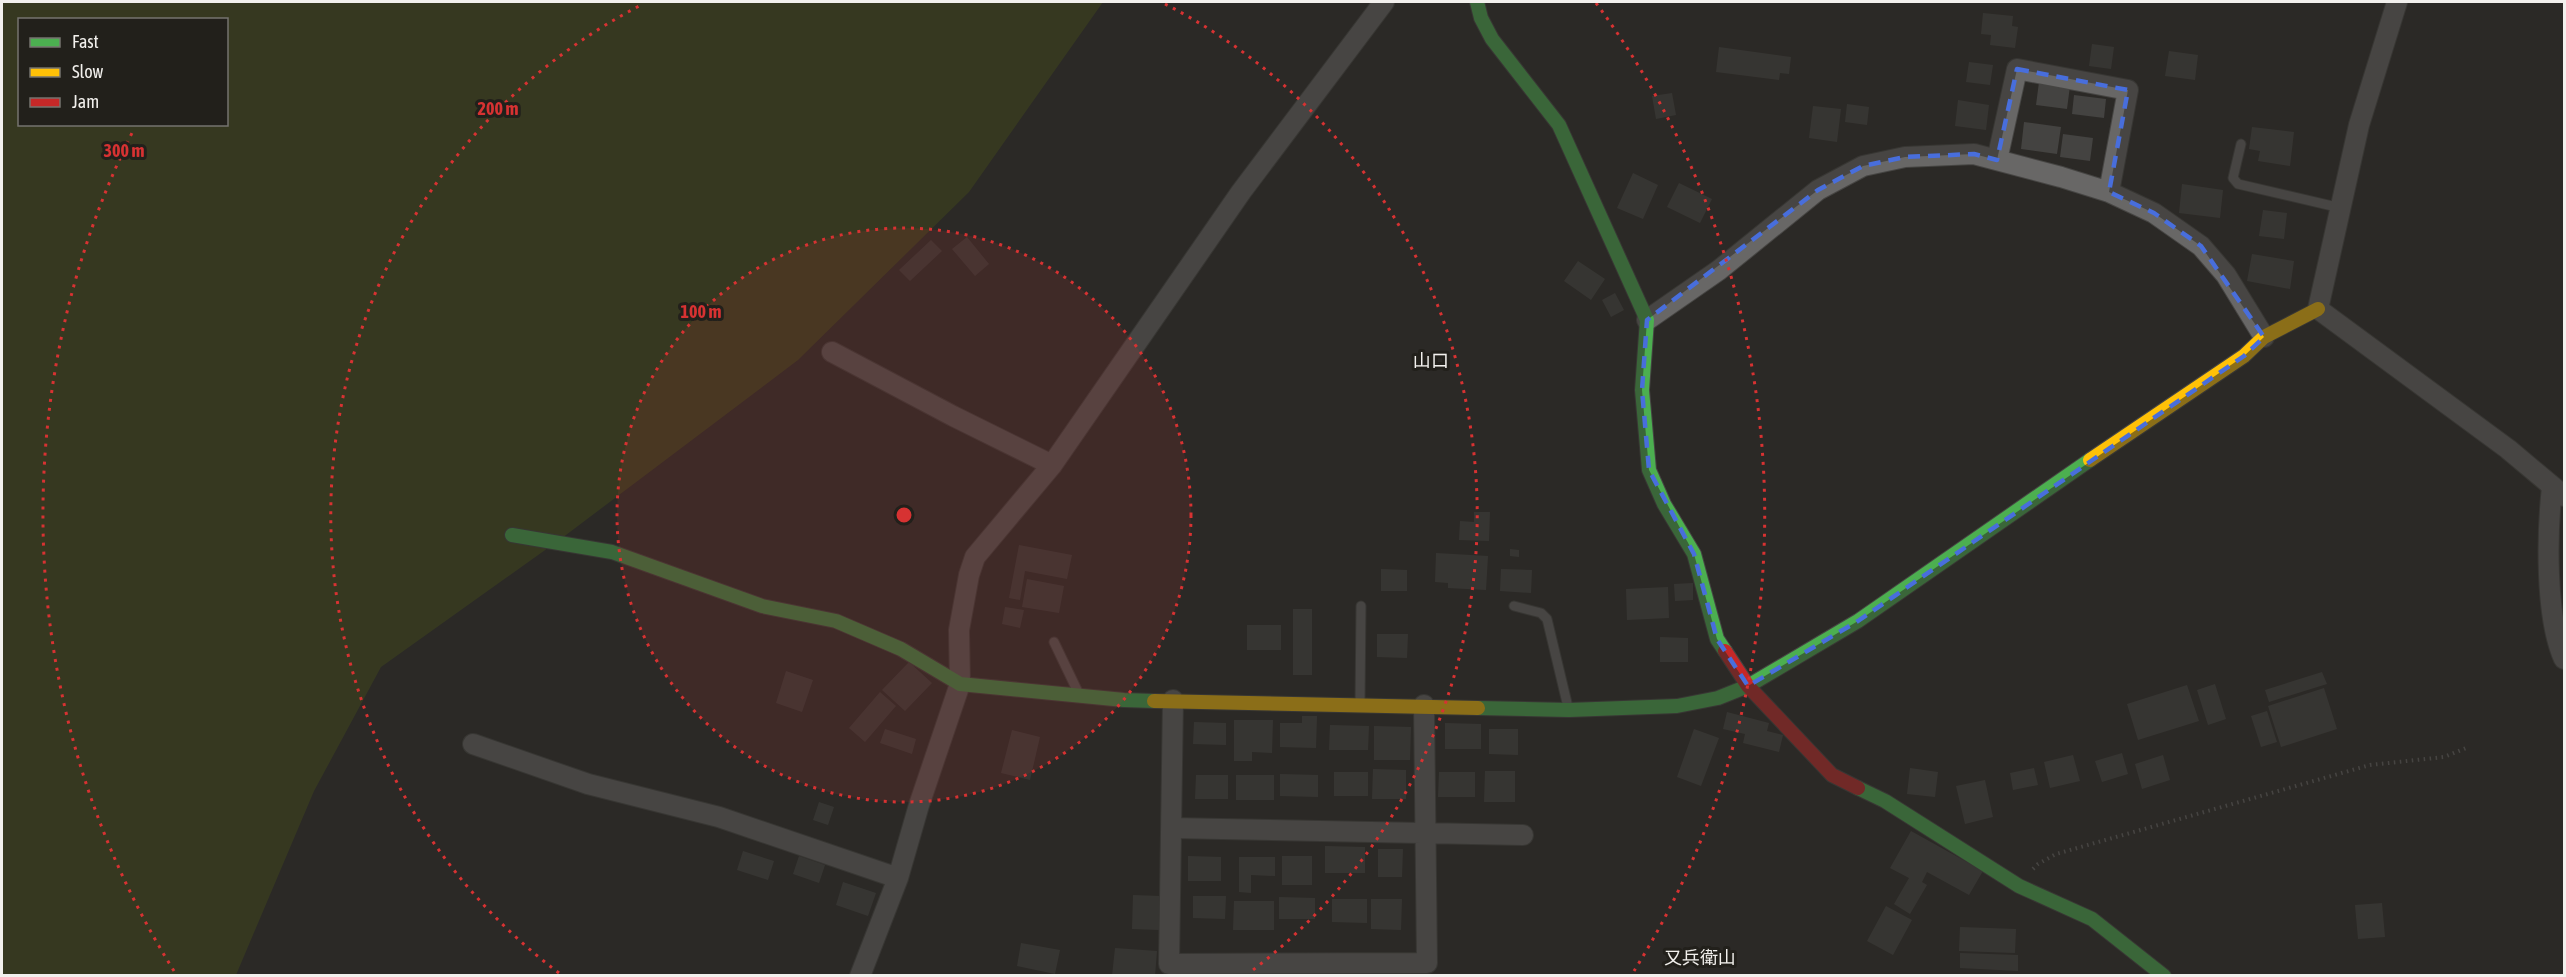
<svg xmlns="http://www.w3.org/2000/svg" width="2566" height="977" font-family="'Asap Condensed','Noto Sans JP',sans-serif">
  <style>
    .green { fill: #434b1a; fill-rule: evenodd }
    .building { fill: #444341 }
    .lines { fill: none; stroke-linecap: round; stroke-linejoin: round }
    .lane-casing { stroke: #464543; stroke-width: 11 }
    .street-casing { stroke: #464543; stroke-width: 22 }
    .fast-casing { stroke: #464543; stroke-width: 16 }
    .slow-casing { stroke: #464543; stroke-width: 16 }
    .jam-casing { stroke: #464543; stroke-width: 16 }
    .path { stroke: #676565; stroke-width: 4; stroke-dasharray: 1.5 4.5; stroke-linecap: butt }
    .lane { stroke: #686766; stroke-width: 9 }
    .street { stroke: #686766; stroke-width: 20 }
    .fast { stroke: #4caf50; stroke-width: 14 }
    .slow { stroke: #ffc107; stroke-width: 14 }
    .jam { stroke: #c62828; stroke-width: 14 }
    .marked { fill: none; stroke: #486edc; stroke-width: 4.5; stroke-dasharray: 12 8; stroke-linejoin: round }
    .ring { fill: none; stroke: #d73232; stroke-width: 3; stroke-dasharray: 3 6 }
    .labels { text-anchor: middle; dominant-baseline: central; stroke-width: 6; stroke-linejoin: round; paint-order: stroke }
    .neighbourhood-label { font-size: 18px; fill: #f2f0ed; stroke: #22201b }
    .centre { fill: #d73232; stroke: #22201b; stroke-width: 3 }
    .ring-label { font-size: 18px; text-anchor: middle; font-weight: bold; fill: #d73232; stroke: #22201b; stroke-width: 6; stroke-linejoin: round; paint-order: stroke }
  </style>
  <rect width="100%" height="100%" fill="#2b2926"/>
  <path class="green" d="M2 2H1103L969 192 798 360 562 538 381 667 314 791 236 975 2 976ZM20 20H226V124H20Z"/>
  <path class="building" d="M1983 13 2013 16 2012 26 2018 27 2015 48 1990 45 1991 35 1981 34Z
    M2092 44 2114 47 2111 69 2089 66Z
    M1719 47 1791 57 1789 74 1780 73 1779 80 1716 72Z
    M2169 51 2198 55 2195 80 2165 76Z
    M1969 62 1993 65 1990 85 1966 82Z
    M2039 82 2070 86 2067 109 2036 105Z
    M1672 93 1676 115 1656 119 1652 96Z
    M2074 95 2106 99 2104 118 2072 114Z
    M1958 100 1989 105 1986 130 1955 126Z
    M1847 104 1869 107 1867 125 1845 122Z
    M1813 106 1841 109 1837 142 1809 138Z
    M2024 122 2061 127 2057 154 2021 149Z
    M2252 127 2294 132 2290 166 2258 161 2260 151 2249 149Z
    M2063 134 2093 138 2090 161 2060 157Z
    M1633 173 1658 185 1643 219 1617 208Z
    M1679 183 1712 199 1700 223 1667 207Z
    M2182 184 2223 190 2220 218 2179 213Z
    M2263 210 2287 213 2284 239 2259 236Z
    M967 237 989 264 975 276 952 249Z
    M931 240 942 251 910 281 899 270Z
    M2252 254 2294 261 2290 289 2247 281Z
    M1578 261 1605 279 1591 300 1564 281Z
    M1615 293 1624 310 1611 317 1602 300Z
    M1474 512H1490L1489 541 1459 540 1460 521 1474 522Z
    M1019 545 1072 555 1067 579 1025 571 1020 600 1009 598Z
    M1510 549 1519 550V557L1510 556Z
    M1436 553 1488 556 1486 590 1448 588V583L1435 582Z
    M1381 569 1407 570V591H1381Z
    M1501 569 1532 570 1531 593 1500 591Z
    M1027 579 1064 586 1059 613 1022 607Z
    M1693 583V600L1675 601 1674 584Z
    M1668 587 1669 618 1627 620 1626 589Z
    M1005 607 1024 610 1020 628 1002 624Z
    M1293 609H1312V675H1293Z
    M1247 625H1281V650H1247Z
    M1377 634H1408L1407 658 1377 657Z
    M1660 637 1688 638V662H1660Z
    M909 662 932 683 905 711 882 690Z
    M786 671 813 680 802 712 776 703Z
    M2322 672 2327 684 2269 702 2265 690Z
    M2215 684 2226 719 2208 725 2197 690Z
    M2187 685 2199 721 2138 740 2127 704Z
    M2324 688 2337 729 2281 747 2268 706Z
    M880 692 896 706 865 742 849 728Z
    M2267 711 2277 742 2261 747 2251 716Z
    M1727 712 1769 723 1767 731 1783 735 1779 752 1743 743 1745 734 1723 729Z
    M1302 716H1317L1316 748 1280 747V723H1302Z
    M1234 720H1273L1272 753 1252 752V761H1234Z
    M1194 722 1226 723V745L1193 744Z
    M1445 723 1481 724V749H1445Z
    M1330 725 1369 726 1368 750H1329Z
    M1374 726 1411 727 1410 760H1374Z
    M885 729 916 739 912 754 880 743Z
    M1489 729H1518V755L1489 754Z
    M1694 729 1719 738 1701 786 1677 777Z
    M1012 730 1040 737 1030 780 1001 773Z
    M2122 753 2128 774 2102 782 2095 761Z
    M2073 755 2080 781 2050 788 2044 762Z
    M2163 755 2170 780 2142 789 2135 764Z
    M1910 768 1938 772 1935 797 1907 794Z
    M2034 768 2038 785 2013 790 2010 773Z
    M1373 769 1406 770V799H1372Z
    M1485 771H1515V802H1484Z
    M1334 772H1368V796H1334Z
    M1439 772H1475V797H1438Z
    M1280 774 1318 775V797L1280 796Z
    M1196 775H1228V799H1195Z
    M1236 775H1274V800H1236Z
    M1985 780 1993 817 1965 824 1956 786Z
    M819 802 834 807 828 825 813 820Z
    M1911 831 1983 871 1969 895 1927 872 1922 882 1927 885 1910 914 1894 904 1909 878 1890 868Z
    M1325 846 1365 847V873H1325Z
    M1378 849H1403L1402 877H1378Z
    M743 851 774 861 768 880 737 870Z
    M799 856 825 865 819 883 793 874Z
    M1188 856 1221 857V881H1188Z
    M1282 856H1312V885H1282Z
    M1239 857H1275V876L1251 875V893L1239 892Z
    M843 882 876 893 868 916 836 905Z
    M1133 895 1160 896 1159 930 1132 929Z
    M1193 896H1226L1225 919 1193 918Z
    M1279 897 1315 898V919H1279Z
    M1332 899H1367V923L1332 922Z
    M1371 899H1402L1401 930 1371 929Z
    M1234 901H1274V930H1233Z
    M2382 903 2385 937 2358 939 2355 905Z
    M1886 906 1912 920 1893 955 1867 941Z
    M1960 927 2016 929 2015 953 1959 951Z
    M1021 943 1060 950 1055 974 1017 966Z
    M1115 948 1157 951 1155 976H1112Z
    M1960 953 2018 955V971L1960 968Z
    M1338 969 1386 970V976H1338Z"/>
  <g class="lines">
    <g class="lane-casing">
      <path id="lane" d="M2241 144 2233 178 2238 184 2341 208
        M1514 606 1541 613 1547 619 1568 707
        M1054 642 1078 692
        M1360 702 1361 606"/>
    </g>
    <g class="street-casing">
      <path id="street" d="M2397 2 2359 125 2318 309 2508 449 2564 496
        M1997 160 2017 69 2128 90 2109 192
        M1647 320 1719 270 1818 190 1863 166 1905 157 1974 154 2061 177 2109 192 2154 213 2201 246 2226 275 2264 337
        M832 352 953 416 1052 465
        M2552 487C2547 533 2545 617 2564 659
        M1173 700 1169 964 1427 963 1424 705
        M473 744 588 784 719 817 898 878
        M1172 828 1523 835
        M860 976 898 878 919 805 960 684 959 630 969 575 975 557 1052 465 1241 192 1384 2"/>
    </g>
    <g class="fast-casing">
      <path id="fast" d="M1477 2 1481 18 1492 39 1559 125 1647 320 1642 390 1649 470 1664 504 1694 554 1717 639 1725 651
        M512 535 612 552 762 606 836 621 901 649 960 684 1124 700 1154 701
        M1478 708 1569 710 1677 706 1718 698 1748 686 1858 621 2090 460
        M1858 788 1885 801 2019 886 2092 919 2164 976"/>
    </g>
    <g class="slow-casing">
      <path id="slow" d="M2090 460 2244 356 2264 337 2318 309
        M1154 701 1478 708"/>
    </g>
    <g class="jam-casing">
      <path id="jam" d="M1725 651 1748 686 1832 775 1858 788"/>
    </g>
    <path class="path" d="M2033 869 2038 864 2056 854 2370 765 2444 757 2466 748"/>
    <use href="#lane" class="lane"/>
    <use href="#street" class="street"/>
    <use href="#fast" class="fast"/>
    <use href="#slow" class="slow"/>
    <use href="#jam" class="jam"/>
  </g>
  <path d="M0 0H2566V977H0ZM2017 69 2128 90 2109 192 2154 213 2201 246 2264 337 2244 356 1858 621 1748 686 1717 639 1694 554 1649 470 1642 390 1647 320 1818 190 1863 166 1905 157 1974 154 1997 160Z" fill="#2b2926" fill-opacity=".55" fill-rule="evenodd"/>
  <path class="marked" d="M2017 69 2128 90 2109 192 2154 213 2201 246 2264 337 2244 356 1858 621 1748 686 1717 639 1694 554 1649 470 1642 390 1647 320 1818 190 1863 166 1905 157 1974 154 1997 160Z"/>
  <circle cx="904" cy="515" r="287" fill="#d73232" fill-opacity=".12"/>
  <g class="ring">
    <circle cx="904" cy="515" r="287"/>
    <path d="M559 973A574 574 0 0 1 643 4M1165 4A574 574 0 0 1 1249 973"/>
    <path d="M174 971A861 861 0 0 1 133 131M1596 3A861 861 0 0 1 1634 971"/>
  </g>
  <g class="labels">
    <g class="neighbourhood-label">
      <text x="1431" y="360">山口</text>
      <text x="1700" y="957">又兵衛山</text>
    </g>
  </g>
  <circle cx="904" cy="515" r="9" class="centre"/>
  <g class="ring-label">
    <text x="498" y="115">200 m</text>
    <text x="124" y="157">300 m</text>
    <text x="701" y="318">100 m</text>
  </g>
  <rect width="2566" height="977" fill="none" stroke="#f2f0ed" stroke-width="6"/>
  <rect x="18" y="18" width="210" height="108" fill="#22201b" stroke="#75736f" stroke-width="1.5"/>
  <rect x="30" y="38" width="30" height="9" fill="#4caf50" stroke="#75736f" stroke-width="1.5"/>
  <text x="72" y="48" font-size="18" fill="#f2f0ed">Fast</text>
  <rect x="30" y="68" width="30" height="9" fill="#ffc107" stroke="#75736f" stroke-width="1.5"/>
  <text x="72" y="78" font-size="18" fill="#f2f0ed">Slow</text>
  <rect x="30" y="98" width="30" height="9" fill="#c62828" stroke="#75736f" stroke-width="1.5"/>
  <text x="72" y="108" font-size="18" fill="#f2f0ed">Jam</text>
</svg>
